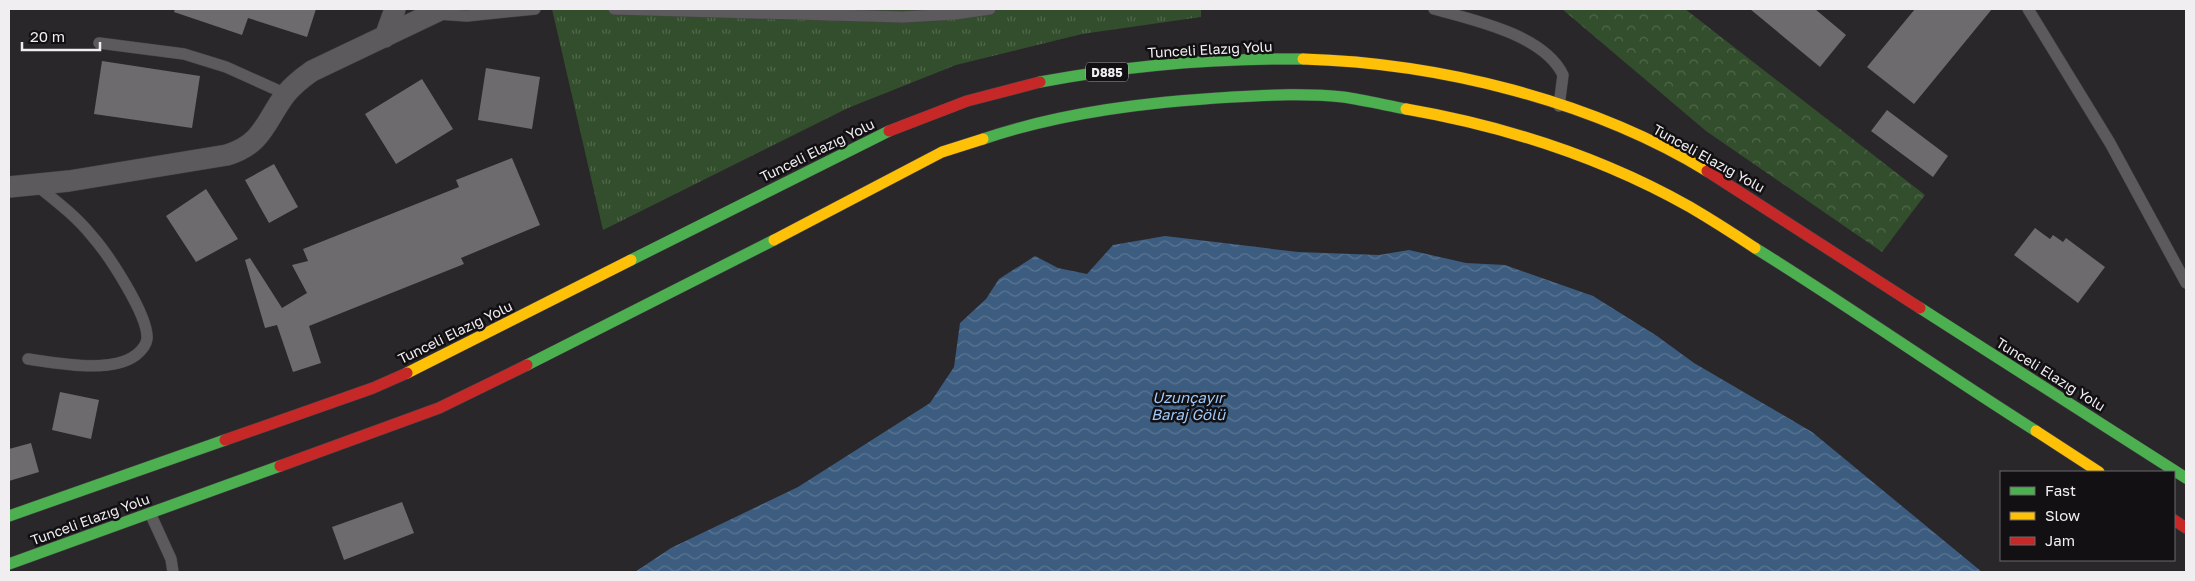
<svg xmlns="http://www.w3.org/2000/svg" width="2195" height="581" font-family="'Golos Text',sans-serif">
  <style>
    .grass { fill: url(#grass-tufts) }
    .forest { fill: url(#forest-crowns) }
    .water { fill: url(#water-waves) }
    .building { fill: #6d6b6e }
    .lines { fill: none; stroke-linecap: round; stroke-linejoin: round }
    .lane-casing { stroke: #474447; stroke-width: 12 }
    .street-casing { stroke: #474447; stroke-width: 22 }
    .fast-casing { stroke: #474447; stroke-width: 12 }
    .slow-casing { stroke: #474447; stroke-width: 12 }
    .jam-casing { stroke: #474447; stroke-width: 12 }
    .lane { stroke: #5c5a5c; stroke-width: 11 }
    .street { stroke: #5c5a5c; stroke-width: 21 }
    .fast { stroke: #4caf50; stroke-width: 11 }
    .slow { stroke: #ffc107; stroke-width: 11 }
    .jam { stroke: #c62828; stroke-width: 11 }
    .labels { text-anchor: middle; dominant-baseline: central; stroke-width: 5; stroke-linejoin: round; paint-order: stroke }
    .shield { fill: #121012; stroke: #aeabae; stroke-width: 1 }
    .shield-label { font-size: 12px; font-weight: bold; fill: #f1eef1 }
    .street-label { font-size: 14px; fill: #f1eef1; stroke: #121012 }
    .water-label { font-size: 15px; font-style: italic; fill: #9ecafb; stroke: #121012 }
  </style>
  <defs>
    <pattern id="grass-tufts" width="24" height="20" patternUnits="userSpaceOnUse" patternTransform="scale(1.25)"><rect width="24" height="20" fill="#334e2c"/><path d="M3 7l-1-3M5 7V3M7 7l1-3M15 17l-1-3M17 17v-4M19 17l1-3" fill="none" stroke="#51684b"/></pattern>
    <pattern id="forest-crowns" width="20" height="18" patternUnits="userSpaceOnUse" patternTransform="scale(1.25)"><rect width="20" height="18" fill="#334e2c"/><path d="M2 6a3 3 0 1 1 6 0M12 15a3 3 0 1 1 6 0" fill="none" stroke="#51684b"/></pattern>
    <pattern id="water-waves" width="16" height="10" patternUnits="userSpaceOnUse" patternTransform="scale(1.25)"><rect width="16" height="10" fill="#3d5d80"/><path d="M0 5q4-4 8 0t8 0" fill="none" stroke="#5a7592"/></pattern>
  </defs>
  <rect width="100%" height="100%" fill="#29272a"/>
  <path class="grass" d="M552 9H1201V17L1082 34 956 65 848 108 603 230Z"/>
  <path class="forest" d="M1562 9H1685L1925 195 1882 252 1706 131Z"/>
  <path class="water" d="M1165 236 1298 252 1379 255 1409 250 1466 263 1505 265 1593 296 1657 336 1694 363 1812 432 1982 572H635L671 548 798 487 930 403 954 367 960 323 986 299 999 279 1035 256 1058 268 1087 274 1113 245Z"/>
  <path class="building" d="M175 9H316L307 37 248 18 242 35 174 12Z
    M1750 9H1815L1846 35 1820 67Z
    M1915 9H1992L1914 104 1867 67Z
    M102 61 200 76 192 128 94 114Z
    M486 68 540 77 532 129 478 120Z
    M422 79 453 129 396 164 365 114Z
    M1887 110 1948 156 1933 177 1871 131Z
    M512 158 540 225 461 258 464 264 309 326 321 363 293 372 277 325 265 328 245 260 250 258 282 308 307 293 292 265 308 261 303 249 459 187 456 180Z
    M274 164 298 207 269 223 245 180Z
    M206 189 238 239 196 262 166 216Z
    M2035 228 2050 239 2053 235 2063 242 2066 238 2105 267 2078 303 2014 255Z
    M60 392 99 400 91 439 52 430Z
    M31 443 39 472 9 481V449Z
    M402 502 414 533 344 560 332 527Z"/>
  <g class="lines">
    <g class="lane-casing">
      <path id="lane" d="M614 9 903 17 955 14 990 9
        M1434 9C1474 20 1544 35 1563 75L1559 106
        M2028 9 2110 143 2186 283
        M437 14 467 16 535 9
        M99 43 184 54 226 67 286 94
        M28 359C58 363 111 374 136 355 141 351 146 346 147 339 149 316 108 254 92 236 76 216 56 201 36 185
        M150 513 171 559 173 572"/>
    </g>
    <g class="street-casing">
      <path id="street" d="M385 37 395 9
        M9 187 69 181 227 155C263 144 265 122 285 95 293 85 302 78 312 71L442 9"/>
    </g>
    <g class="fast-casing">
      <path id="fast" d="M1040 82C1126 66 1216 58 1303 59
        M983 139C1063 112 1148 102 1233 97 1269 95 1307 93 1343 97 1364 100 1385 105 1406 109
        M1755 248C1850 307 1941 371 2036 431
        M631 260 889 131
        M1920 308 2186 478
        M527 365 774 240
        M9 516 225 440
        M9 564 280 466"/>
    </g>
    <g class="slow-casing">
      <path id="slow" d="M1303 59C1439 63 1590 100 1707 171
        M1406 109C1504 126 1603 158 1690 207 1712 220 1734 234 1755 248
        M774 240 942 152 983 139
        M407 373 631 260
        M2036 431 2099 472"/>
    </g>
    <g class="jam-casing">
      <path id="jam" d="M889 131 967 101 1040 82
        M1707 171 1920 308
        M225 440 373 388 407 373
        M280 466 439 408 527 365
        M2174 520 2186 528"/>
    </g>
    <use href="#lane" class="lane"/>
    <use href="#street" class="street"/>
    <use href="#fast" class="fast"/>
    <use href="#slow" class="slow"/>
    <use href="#jam" class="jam"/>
  </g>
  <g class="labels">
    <rect class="shield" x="1086" y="62.5" width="42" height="19" rx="4"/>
    <g class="shield-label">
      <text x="1107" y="72">D885</text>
    </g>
    <g class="street-label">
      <text transform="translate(1210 49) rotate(-3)">Tunceli Elazığ Yolu</text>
      <text transform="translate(817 150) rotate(-26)">Tunceli Elazığ Yolu</text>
      <text transform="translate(1709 158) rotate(29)">Tunceli Elazığ Yolu</text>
      <text transform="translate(455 332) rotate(-26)">Tunceli Elazığ Yolu</text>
      <text transform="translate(2051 374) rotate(32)">Tunceli Elazığ Yolu</text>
      <text transform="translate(90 519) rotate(-20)">Tunceli Elazığ Yolu</text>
    </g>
    <g class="water-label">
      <text x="1188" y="397">Uzunçayır<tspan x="1188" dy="17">Baraj Gölü</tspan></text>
    </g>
  </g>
  <rect width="2195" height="581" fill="none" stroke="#f1eef1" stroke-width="20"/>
  <rect x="2000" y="471" width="175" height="90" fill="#121012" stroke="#6b696b"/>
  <rect x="2010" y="487" width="25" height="8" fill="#4caf50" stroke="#6b696b"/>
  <text x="2045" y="496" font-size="15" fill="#f1eef1">Fast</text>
  <rect x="2010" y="512" width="25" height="8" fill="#ffc107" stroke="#6b696b"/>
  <text x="2045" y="521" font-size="15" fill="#f1eef1">Slow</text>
  <rect x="2010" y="537" width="25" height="8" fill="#c62828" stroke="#6b696b"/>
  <text x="2045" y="546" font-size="15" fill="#f1eef1">Jam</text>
  <path d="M22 42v8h78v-8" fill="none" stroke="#f1eef1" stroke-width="2.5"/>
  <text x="30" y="42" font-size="15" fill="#f1eef1" stroke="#121012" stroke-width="4" paint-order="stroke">20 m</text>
</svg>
